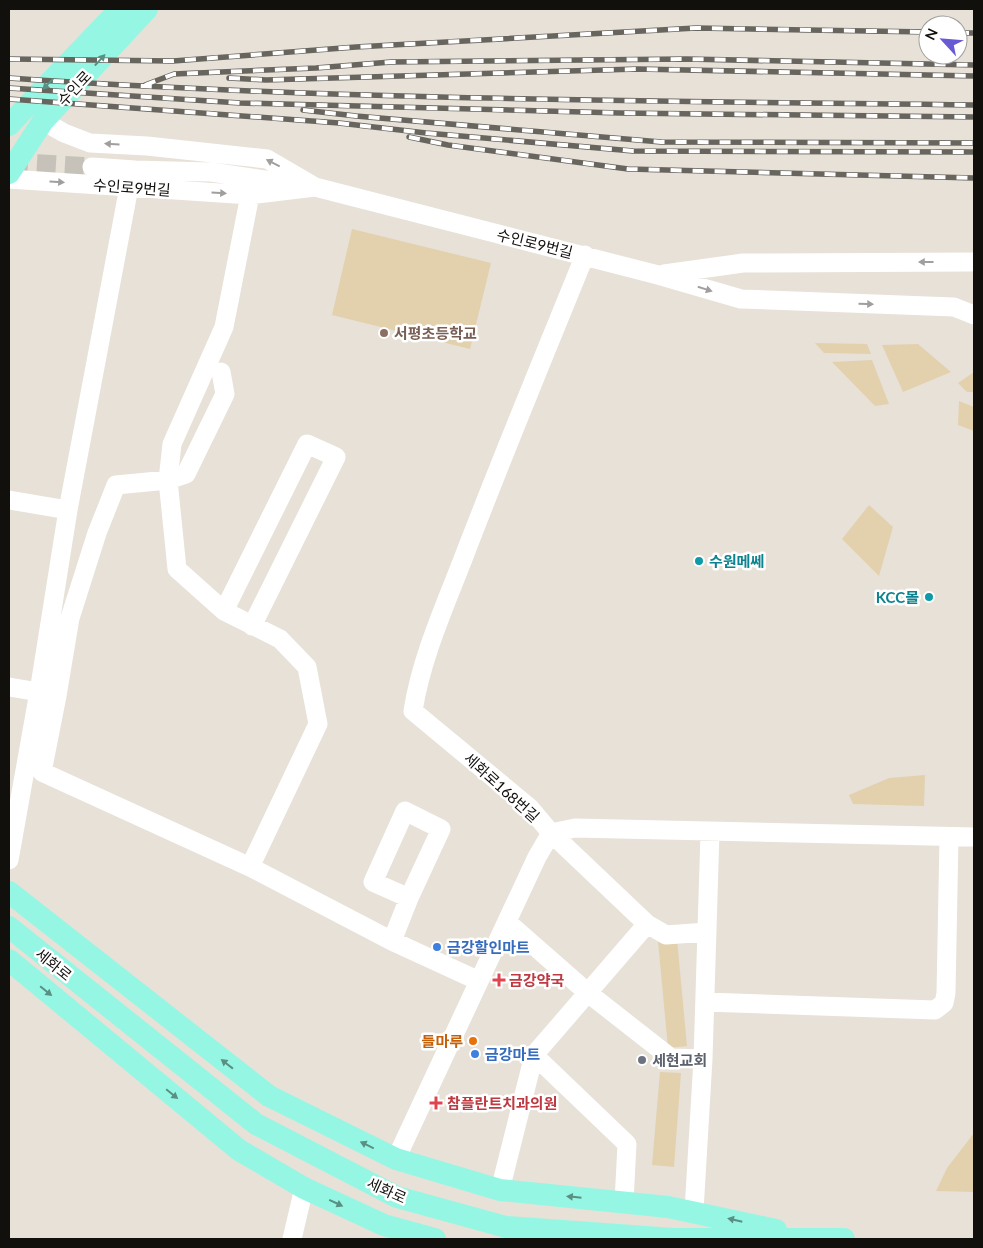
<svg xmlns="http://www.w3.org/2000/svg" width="983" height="1248" font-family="Lato,'Noto Sans KR',sans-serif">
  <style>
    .green { fill: #e3d1ae }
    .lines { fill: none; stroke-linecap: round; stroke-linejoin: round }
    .minor-tunnel { stroke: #c7c2b9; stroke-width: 19; stroke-dasharray: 19 9; stroke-linecap: butt }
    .minor { stroke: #fff; stroke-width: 19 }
    .major { stroke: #95f7e3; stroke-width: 22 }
    .rail-casing { stroke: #68655f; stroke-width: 5.5 }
    .rail { stroke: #fff; stroke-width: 4; stroke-dasharray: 11; stroke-linecap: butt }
    .oneway { fill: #5a8f83 }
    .oneway2 { fill: #a09f9e }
    .education-dot { fill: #8d6e63; stroke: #fff; stroke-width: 2 }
    .culture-dot { fill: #0f9aa8; stroke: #fff; stroke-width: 2 }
    .shop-dot { fill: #3f7fe0; stroke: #fff; stroke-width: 2 }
    .health-dot { fill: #e0444e; stroke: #fff; stroke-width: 2 }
    .food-dot { fill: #e8710a; stroke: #fff; stroke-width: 2 }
    .worship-dot { fill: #6b7280; stroke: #fff; stroke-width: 2 }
    .labels { text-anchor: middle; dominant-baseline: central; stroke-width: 5; stroke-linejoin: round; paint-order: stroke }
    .street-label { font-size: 15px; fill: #12100d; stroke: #fff }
    .education-label { font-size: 15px; font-weight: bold; fill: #785e54; stroke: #fff; text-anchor: start }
    .culture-label { font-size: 15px; font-weight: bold; fill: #0d838f; stroke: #fff; text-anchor: start }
    .shop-label { font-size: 15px; font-weight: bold; fill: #366cbe; stroke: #fff; text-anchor: start }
    .health-label { font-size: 15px; font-weight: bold; fill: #be3a42; stroke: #fff; text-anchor: start }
    .food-label { font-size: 15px; font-weight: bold; fill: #c56008; stroke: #fff; text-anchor: end }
    .worship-label { font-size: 15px; font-weight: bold; fill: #5b616d; stroke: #fff; text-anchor: start }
  </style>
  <rect width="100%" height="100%" fill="#e7e1d7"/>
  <path class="green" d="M352 229 491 263 470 349 332 315Z
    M815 343 867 344 871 354 824 353Z
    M918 344 951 372 903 392 882 345Z
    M872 360 889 404 875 406 832 362Z
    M974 372V392H967L958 383Z
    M959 401 974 407V431L958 425Z
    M869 505 893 527 879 576 842 539Z
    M925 775 924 806 853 804 849 795 889 778Z
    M677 939 687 1046 668 1048 658 941Z
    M660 1072 681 1073 674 1167 652 1165Z
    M974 1133V1192L936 1191 947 1168Z"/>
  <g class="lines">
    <path class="minor-tunnel" d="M9 162 92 167"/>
    <path class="minor" d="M43 121 64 133 90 143 147 146 267 159 315 187 658 275 741 299 954 307 974 315
      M92 167 135 170 211 172 292 184
      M9 179 250 195 315 187
      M664 274 743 263 974 262
      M221 372 225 394 186 474 168 480 116 485 97 533 70 618 57 696 42 772 250 867 392 941 479 981
      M9 500 68 510
      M224 611 307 444 336 457 252 626
      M9 687 39 692
      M551 833 575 828 974 837
      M551 833 647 924 666 935 707 932
      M9 860 39 692 68 510 129 187
      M250 867 318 724 307 667 280 639 224 611 177 569 168 480 172 444 224 327 250 195
      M507 922 588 993 671 1058 703 1059
      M392 941 409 898 441 829 405 811 373 882 409 898
      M705 1002 935 1010 944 1003 946 993 949 837
      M534 1055 627 1144 624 1202
      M396 1159 537 857 551 833 530 808 413 711C421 659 444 608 463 559 502 457 544 356 585 255
      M500 1190 534 1055 647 924
      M694 1211 703 1059 710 832
      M292 1239 304 1188"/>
    <path class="major" d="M9 125 120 9
      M9 173 43 121 147 9
      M9 892 269 1096 396 1159 500 1190 668 1207 776 1230
      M9 927 256 1124 397 1197 506 1227 673 1239H844
      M9 960 239 1150 304 1188 384 1225 435 1239"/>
    <g class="rail-casing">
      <path id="rail" d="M958 33H974
        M9 59 173 61 356 47 696 28 928 32
        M9 78C330 100 652 101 974 105
        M229 78 266 80 638 69 974 76
        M145 85 174 74 316 68 391 62 686 59 974 65
        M9 88 240 103 620 113 974 117
        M9 99 339 123 426 133 633 151 974 152
        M303 110 356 116 661 142 974 143
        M409 137 448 145 628 169 974 178"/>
    </g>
    <use href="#rail" class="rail"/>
  </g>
  <defs><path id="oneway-solid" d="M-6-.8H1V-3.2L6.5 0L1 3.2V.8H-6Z" transform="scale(1.25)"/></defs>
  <g class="oneway">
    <use href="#oneway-solid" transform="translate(100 60) rotate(-47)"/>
    <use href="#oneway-solid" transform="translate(48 84) rotate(134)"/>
    <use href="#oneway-solid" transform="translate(46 991) rotate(39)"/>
    <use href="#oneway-solid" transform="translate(227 1064) rotate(-142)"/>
    <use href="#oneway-solid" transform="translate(172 1094) rotate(39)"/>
    <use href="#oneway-solid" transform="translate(367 1145) rotate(-154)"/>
    <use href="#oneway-solid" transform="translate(574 1197) rotate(-174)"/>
    <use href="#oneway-solid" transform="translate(336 1203) rotate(25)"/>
    <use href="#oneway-solid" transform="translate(735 1220) rotate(-167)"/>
  </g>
  <g class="oneway2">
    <use href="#oneway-solid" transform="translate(112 144) rotate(-177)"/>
    <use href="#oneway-solid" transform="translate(273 163) rotate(-153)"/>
    <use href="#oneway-solid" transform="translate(57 182) rotate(4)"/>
    <use href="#oneway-solid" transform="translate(219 193) rotate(4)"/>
    <use href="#oneway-solid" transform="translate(926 262) rotate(180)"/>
    <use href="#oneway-solid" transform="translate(705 289) rotate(17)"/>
    <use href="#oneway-solid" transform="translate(866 304) rotate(2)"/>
  </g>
  <circle class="education-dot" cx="384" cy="333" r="5"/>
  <g class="culture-dot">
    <circle cx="699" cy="561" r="5"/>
    <circle cx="929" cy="597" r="5"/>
  </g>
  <g class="shop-dot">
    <circle cx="437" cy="947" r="5"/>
    <circle cx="475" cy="1054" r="5"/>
  </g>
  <g class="health-dot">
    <path d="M496.5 972.5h5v5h5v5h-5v5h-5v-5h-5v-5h5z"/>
    <path d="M433.5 1095.5h5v5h5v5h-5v5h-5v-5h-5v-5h5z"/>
  </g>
  <circle class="food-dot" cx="473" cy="1041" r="5"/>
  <circle class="worship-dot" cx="642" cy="1060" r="5"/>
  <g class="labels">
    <g class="street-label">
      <text transform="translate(74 88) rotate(-47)">수인로</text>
      <text transform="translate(132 187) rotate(4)">수인로9번길</text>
      <text transform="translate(535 243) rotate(14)">수인로9번길</text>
      <text transform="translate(502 787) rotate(42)">세화로168번길</text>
      <text transform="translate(54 964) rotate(39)">세화로</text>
      <text transform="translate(387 1190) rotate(24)">세화로</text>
    </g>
    <g class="education-label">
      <text x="394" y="333">서평초등학교</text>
    </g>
    <g class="culture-label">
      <text x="709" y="561">수원메쎄</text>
      <text x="919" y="597" text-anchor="end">KCC몰</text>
    </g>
    <g class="shop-label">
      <text x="447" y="947">금강할인마트</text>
      <text x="485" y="1054">금강마트</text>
    </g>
    <g class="health-label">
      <text x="509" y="980">금강약국</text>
      <text x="447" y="1103">참플란트치과의원</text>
    </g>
    <g class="food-label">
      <text x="463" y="1041">들마루</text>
    </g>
    <g class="worship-label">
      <text x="652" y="1060">세현교회</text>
    </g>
  </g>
  <rect width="983" height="1248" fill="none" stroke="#12100d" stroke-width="20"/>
  <g transform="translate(943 40) rotate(296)"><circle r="24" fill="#ffffff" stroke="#a09f9e"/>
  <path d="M0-4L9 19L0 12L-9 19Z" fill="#685ad4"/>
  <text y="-8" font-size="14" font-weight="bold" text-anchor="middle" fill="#12100d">N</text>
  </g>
</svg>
